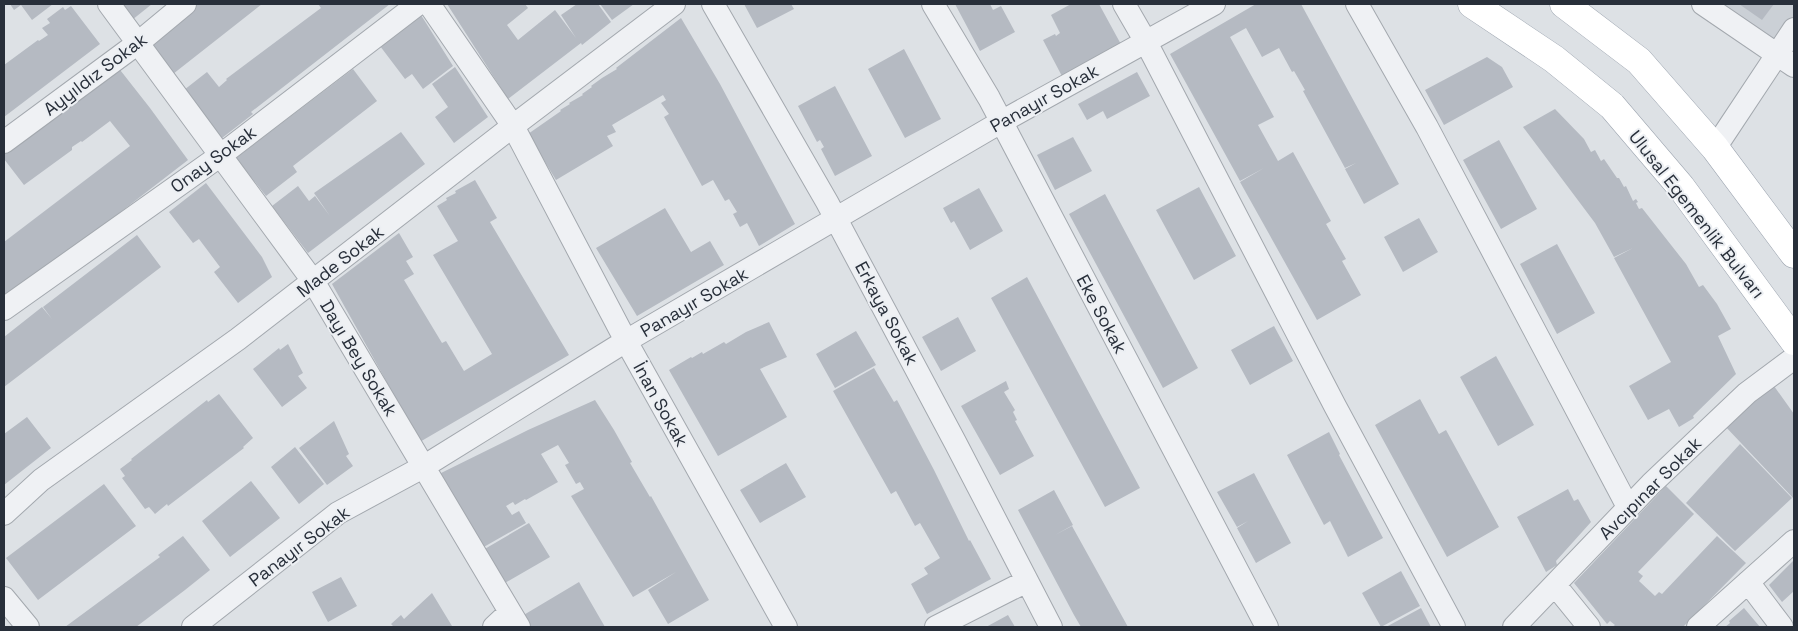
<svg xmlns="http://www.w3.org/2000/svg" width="1798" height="631" font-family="'Space Grotesk',sans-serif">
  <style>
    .built { fill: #cbd0d6 }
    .building { fill: #b5bac2 }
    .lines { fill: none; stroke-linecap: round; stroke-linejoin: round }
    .street-casing { stroke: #a3a8ae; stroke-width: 24 }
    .primary-casing { stroke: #9da5b0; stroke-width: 29 }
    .street { stroke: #eff1f4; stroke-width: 22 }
    .primary { stroke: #fff; stroke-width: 28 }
    .labels { text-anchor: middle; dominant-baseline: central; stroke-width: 4; stroke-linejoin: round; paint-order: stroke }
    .street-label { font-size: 18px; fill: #282f3a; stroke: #eceff3 }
  </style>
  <rect width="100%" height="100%" fill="#dde1e5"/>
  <path class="built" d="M1702 4H1794V63Z"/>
  <path class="building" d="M10 4H53L32 20 21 5 14 10Z
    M120 4H152L132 20Z
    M197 4H262L173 74 147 42Z
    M318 4H390L251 112 253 114 222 138 184 90 207 72 219 87 227 80 226 79 321 8Z
    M447 4H525L528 8 507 25 518 40 555 10 576 38 561 15 577 4H598L611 22 582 45 581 43 508 99Z
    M600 4H634L612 20Z
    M744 4H791L794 9 757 28Z
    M955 4H990L993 10 1001 6 1015 32 980 51Z
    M1071 4H1099L1123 48 1064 80 1043 40 1055 34 1056 36 1060 33 1051 15Z
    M1256 4H1301L1399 184 1364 204 1345 169 1356 163 1345 168 1303 91 1305 90 1294 71 1292 72 1279 48 1262 57 1246 28 1230 37 1274 117 1258 125 1278 161 1293 152 1331 221 1326 224 1346 259 1342 261 1361 295 1317 320 1240 182 1264 168 1240 181 1170 54Z
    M1739 4H1774L1762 20Z
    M71 6 100 44 4 117V65L38 40 39 41 48 35 42 28 50 23 47 19 63 7 65 10Z
    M421 15 453 66 423 89 412 74 405 79 380 46Z
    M681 18 720 84 795 224 759 246 747 223 740 227 733 214 737 212 729 199 725 201 713 180 702 186 664 117 669 114 661 103 666 100 663 95 612 125 616 132 607 136 613 146 556 180 528 134 561 111 560 110 570 104 569 103 583 95 582 94 592 87 591 86 602 78 617 69 616 68Z
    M904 49 941 119 905 138 868 69Z
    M1487 57 1502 67 1513 87 1444 125 1425 90Z
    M117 66 150 108 188 160 4 302V242L130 146 110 121 82 142 81 141 72 147V150L24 185 4 159V151Z
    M455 67 488 117 454 143 435 117 448 107 432 84Z
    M353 69 377 101 293 166 297 172 266 196 236 158Z
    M1137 72 1150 96 1107 119 1103 111 1087 120 1078 104Z
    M835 86 872 156 835 176 821 149 824 147 820 140 817 142 798 106Z
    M1555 109 1584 139 1591 152 1595 150 1601 161 1604 159 1617 178H1619L1624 187 1626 186 1633 201 1636 199 1638 202 1636 203 1639 209 1642 208 1686 264 1699 287 1703 285 1717 304 1731 329 1718 336 1736 374 1693 416 1694 418 1679 427 1669 409 1648 420 1629 386 1671 362 1614 258 1633 248 1614 257 1595 223 1523 127Z
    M401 132 425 164 308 253 272 206 298 186 309 201 315 196 330 216 314 193Z
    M1073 137 1092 171 1055 190 1037 155Z
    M1499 140 1537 209 1501 229 1463 160Z
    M475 180 497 218 490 222 569 355 418 443 384 377 332 284 399 233 413 257 406 261 414 274 404 280 442 343 446 341 464 371 492 354 433 255 458 241 437 206 447 200 446 198 456 193 455 191Z
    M206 183 262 257 272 277 238 303 214 272 220 267 199 239 193 243 169 212Z
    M1199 187 1236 256 1194 280 1156 210Z
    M979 188 1003 231 970 250 954 221 951 223 943 208Z
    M1105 194 1198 368 1163 388 1069 214Z
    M665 208 691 252 710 241 724 265 637 316 596 248Z
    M1419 218 1438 252 1403 272 1384 237Z
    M137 235 161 267 4 387V337L42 307 52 319 43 307Z
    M1557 244 1595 313 1557 334 1520 264Z
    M1027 277 1140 488 1105 507 991 298Z
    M958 317 976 351 941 371 922 337Z
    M769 322 787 357 760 369 787 417 718 456 669 370 691 357 692 358 702 352 703 354 724 342 726 344 746 332Z
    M1274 326 1293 361 1250 385 1231 350Z
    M856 331 876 365 835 388 816 354Z
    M288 344 303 373 298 376 307 388 282 407 253 369 279 348 280 350Z
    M1496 356 1534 425 1498 446 1460 377Z
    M874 368 894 402 897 400 934 470 969 541 970 540 991 579 927 614 911 584 928 574 924 568 940 558 920 523 915 526 896 491 891 494 833 391Z
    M1769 379 1794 414V499L1724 425Z
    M1006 381 1009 389 1004 392 1015 410 1013 412 1017 420 1015 421 1034 456 1000 475 961 406Z
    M219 394 253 438 243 447 244 448 168 506 167 504 155 514 149 507 145 509 122 478 125 476 120 469 132 460 131 459 207 400 208 402Z
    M1420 399 1439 434 1446 430 1499 527 1447 557 1375 425Z
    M595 400 614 430 632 462 630 463 650 497 651 496 709 600 668 624 648 590 676 572 633 597 571 496 584 489 580 482 576 484 565 465 569 463 558 445 541 454 558 482 526 500 525 499 515 505 513 502 506 506 512 515 519 511 526 523 482 548 437 475 528 430Z
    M27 417 51 448 4 485V434Z
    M334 421 349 454 346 456 353 466 327 485 299 448Z
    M1329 432 1340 454 1339 455 1383 538 1348 557 1330 521 1324 525 1287 455Z
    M1740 444 1792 498 1735 551 1686 503Z
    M295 447 324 484 299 504 271 467Z
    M786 463 806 497 760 523 740 490Z
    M1254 473 1291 543 1256 563 1237 528 1248 521 1237 527 1217 492Z
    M251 481 280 518 230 557 202 521Z
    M104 484 136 526 38 600 6 558Z
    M1666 486 1694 514 1638 572 1643 576 1639 581 1655 596 1659 592 1662 594 1717 536 1746 563 1683 627H1612L1615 625 1610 621 1607 624 1574 583Z
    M1568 489 1574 501 1578 499 1591 522 1556 561 1557 565 1546 572 1517 517Z
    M1054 490 1073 525 1055 535 1072 526 1128 627H1081L1074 615 1018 510Z
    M529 523 550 557 503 584 483 550Z
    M183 536 210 570 185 590 136 627H65L160 557 158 555Z
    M1794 560V591L1782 602 1769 585Z
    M1401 571 1420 606 1381 627 1362 593Z
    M341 577 357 606 328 622 312 592Z
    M579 582 605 627H528L522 616Z
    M432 593 452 626 394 627 391 624 401 615 404 619Z
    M1421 608 1431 627H1386Z
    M1744 608 1760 627H1725L1730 623 1729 621Z
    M1008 615 1015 627H986Z"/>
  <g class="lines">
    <g class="street-casing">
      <path id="street" d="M109 4 313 281 519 627
        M429 4 513 126 626 341 786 627
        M713 4 827 202 955 442 1051 627
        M933 4 989 98 1267 627
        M1124 4 1146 42 1335 406 1454 627
        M1357 4 1427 127 1628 507
        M1703 4 1794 66
        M4 142 138 43 185 4
        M1715 148 1794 29
        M4 309 221 155 418 4
        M4 514 41 480 238 339 513 126 674 4
        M1748 582 1782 627
        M1555 585 1589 627
        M4 598 28 627
        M193 627 338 513 423 467 626 341 1001 122 1214 4
        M494 627 510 612
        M936 627 1027 581
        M1514 627 1651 484 1747 393 1794 358
        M1698 627 1794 541"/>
    </g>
    <g class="primary-casing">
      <path id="primary" d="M1472 4 1554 59 1612 106 1681 187 1794 341
        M1564 4 1639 61 1715 148 1794 254"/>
    </g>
    <use href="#street" class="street"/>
    <use href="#primary" class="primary"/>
  </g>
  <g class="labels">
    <g class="street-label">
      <text transform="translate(95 74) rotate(-37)">Ayyıldız Sokak</text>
      <text transform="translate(1044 98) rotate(-29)">Panayır Sokak</text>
      <text transform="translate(213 159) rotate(-36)">Onay Sokak</text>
      <text transform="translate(1697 214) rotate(52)">Ulusal Egemenlik Bulvarı</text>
      <text transform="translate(340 261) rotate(-38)">Made Sokak</text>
      <text transform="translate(694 302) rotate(-30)">Panayır Sokak</text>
      <text transform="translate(887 313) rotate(62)">Erkaya Sokak</text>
      <text transform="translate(1102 314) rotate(62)">Eke Sokak</text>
      <text transform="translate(359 358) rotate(59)">Dayı Bey Sokak</text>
      <text transform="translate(661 404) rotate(61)">İnan Sokak</text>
      <text transform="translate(1650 488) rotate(-45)">Avcıpınar Sokak</text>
      <text transform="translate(299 546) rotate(-37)">Panayır Sokak</text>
    </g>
  </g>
  <rect width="1798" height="631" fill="none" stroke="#282f3a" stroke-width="10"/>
</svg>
